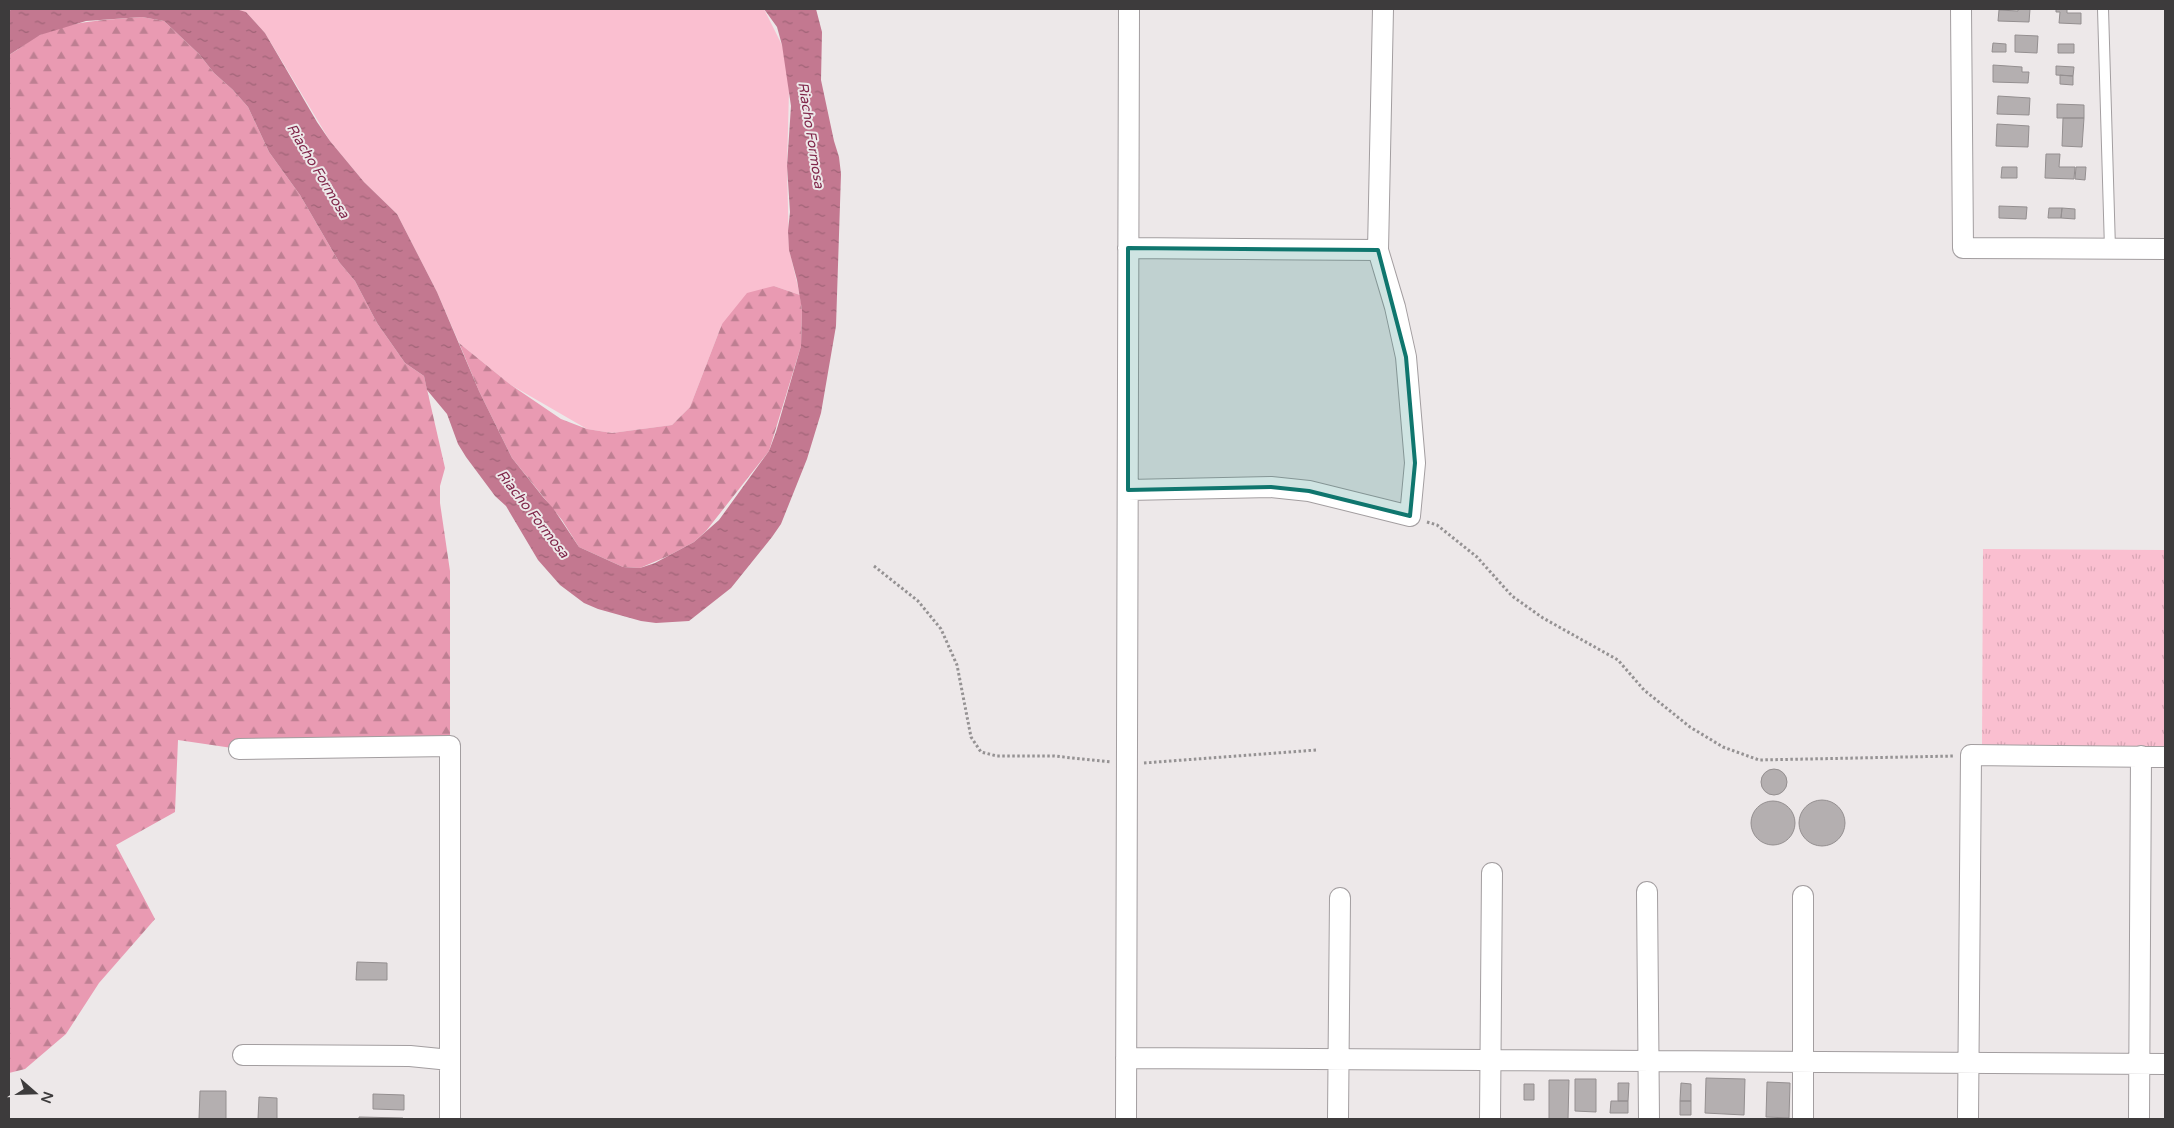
<svg xmlns="http://www.w3.org/2000/svg" width="2174" height="1128" font-family="'Varela Round',sans-serif">
  <style>
    .grass { fill: #fabfd0 }
    .forest { fill: url(#forest-firs) }
    .park { fill: url(#park-tufts) }
    .water { fill: url(#water-ripples) }
    .building { fill: #b4afb0; stroke: #948f90 }
    .lines { fill: none; stroke-linecap: round; stroke-linejoin: round }
    .lane-casing { stroke: #a39ea0; stroke-width: 12 }
    .street-casing { stroke: #a39ea0; stroke-width: 22 }
    .path { stroke: #959293; stroke-width: 3; stroke-dasharray: 2.5 2.5; stroke-linecap: butt }
    .lane { stroke: #fff; stroke-width: 10 }
    .street { stroke: #fff; stroke-width: 20 }
    .marked { fill: #0f766e; fill-opacity: 0.2; stroke: #0f766e; stroke-width: 4; stroke-linejoin: round }
    .labels { text-anchor: middle; dominant-baseline: central; stroke-width: 4; stroke-linejoin: round; paint-order: stroke }
    .water-label { font-size: 14px; font-style: italic; fill: #81274b; stroke: #ede8e9 }
  </style>
  <defs>
    <pattern id="forest-firs" width="22" height="20" patternUnits="userSpaceOnUse" patternTransform="scale(1.25)"><rect width="22" height="20" fill="#e99ab2"/><path d="M5 1l3.5 6h-7zM16 11l3.5 6h-7z" fill="#be7f92"/></pattern>
    <pattern id="park-tufts" width="24" height="20" patternUnits="userSpaceOnUse" patternTransform="scale(1.25)"><rect width="24" height="20" fill="#fabfd0"/><path d="M3 7l-1-3M5 7V3M7 7l1-3M15 17l-1-3M17 17v-4M19 17l1-3" fill="none" stroke="#d7a5b4"/></pattern>
    <pattern id="water-ripples" width="26" height="14" patternUnits="userSpaceOnUse" patternTransform="scale(1.25)"><rect width="26" height="14" fill="#c37890"/><path d="M2 4q2-2 4 0t4 0M15 11q2-2 4 0t4 0" fill="none" stroke="#a06477"/></pattern>
  </defs>
  <rect width="100%" height="100%" fill="#ede8e9"/>
  <path class="grass" d="M236 9H764L782 45 786 60 789 91 787 166 789 249 800 295 774 286 722 324 690 407 672 425 612 433 587 429 511 385 459 343 437 292 397 214 364 182 330 141 265 33 246 12Z"/>
  <path class="forest" d="M142 17 164 21 199 54 214 73 233 90 248 107 269 152 300 195 339 262 355 281 377 323 405 363 424 376 445 468 440 486V503L450 571V746L239 749 178 740 175 812 116 845 155 919 99 983 66 1034 25 1069 9 1073V55C20 49 30 39 42 34 77 20 105 20 142 17Z
    M774 286 800 295 802 310 801 346 769 451 706 531 694 542 668 556 640 568 623 567 579 547 562 520 512 458 479 391 459 343 511 385 561 419 587 429 612 433 672 425 690 407 722 324 747 293Z"/>
  <path class="park" d="M1983 549 2165 550V747H1982Z"/>
  <path class="water" d="M12 9H236L246 12 265 33 317 122 330 141 364 182 397 214 437 292 479 391 512 458 543 497 553 508 579 547 623 567 640 568 655 563 694 542 719 520 758 466 769 451 776 432 801 346 802 310 797 280 789 250 788 231 790 212 787 166 791 106 782 45 777 27 764 9H816L822 32 821 80 834 141 839 157 841 174 836 326 821 413 807 459 781 524 772 537 731 588 689 621 656 623 641 621 598 609 584 603 560 585 538 560 506 506 495 496 466 457 458 444 447 414 427 390 424 376 405 363 377 323 355 281 339 262 300 195 269 152 248 107 233 90 214 73 199 54 164 21 142 17 86 21 40 35 9 55V11Z"/>
  <path class="building" d="M2018 9H2030L2029 22 1998 21 1999 10 2018 11Z
    M2056 9H2067V13H2081V24L2059 23 2060 12H2056Z
    M2015 35 2038 36 2037 53 2015 52Z
    M1993 43 2006 44V52H1992Z
    M2058 44H2074V53H2058Z
    M1993 65 2022 67V72H2029L2028 83 1993 82Z
    M2056 66 2074 67 2073 76 2056 75Z
    M2060 75 2073 76V85L2060 84Z
    M1998 96 2030 98 2029 115 1997 114Z
    M2057 104 2084 105V118H2057Z
    M2063 118H2084L2082 147 2062 146Z
    M1997 124 2029 126 2028 147 1996 146Z
    M2046 154H2060L2059 167H2075L2074 179 2045 178Z
    M2002 167H2017V178H2001Z
    M2076 167H2086L2085 180 2075 179Z
    M1999 206 2027 207 2026 219 1999 218Z
    M2049 208H2062L2061 218H2048Z
    M2062 208 2075 209V219L2061 218Z
    M1761 782a13 13 0 1 1 26 0a13 13 0 1 1-26 0Z
    M1799 823a23 23 0 1 1 46 0a23 23 0 1 1-46 0Z
    M1751 823a22 22 0 1 1 44 0a22 22 0 1 1-44 0Z
    M357 962 387 963V980H356Z
    M1706 1078 1745 1079 1744 1115 1705 1113Z
    M1575 1079H1596V1112L1575 1111Z
    M1549 1080H1569L1568 1119H1549Z
    M1767 1082 1790 1083 1789 1118 1766 1117Z
    M1618 1083H1629L1628 1101H1618Z
    M1681 1083 1691 1084V1101H1680Z
    M1524 1084H1534V1100H1524Z
    M200 1091H226V1119H199Z
    M373 1094 404 1095V1110L373 1109Z
    M259 1097 277 1098V1119H258Z
    M1611 1101H1628V1113H1610Z
    M1680 1101H1691V1115H1680Z
    M359 1117 403 1118V1119H359Z"/>
  <g class="lines">
    <g class="lane-casing">
      <path id="lane" d="M2103 9 2110 249"/>
    </g>
    <g class="street-casing">
      <path id="street" d="M1961 9 1963 248 2165 249
        M1128 248 1378 250
        M1128 490 1271 487 1309 491 1410 516 1415 463 1406 357 1395 307 1378 250 1383 9
        M239 749 450 746V1119
        M1647 892 1649 1119
        M243 1055 410 1056 450 1060
        M1126 1058 2165 1064
        M1126 1119 1129 9
        M1338 1119 1340 898
        M1490 1119 1492 873
        M1803 1119V896
        M1968 1119 1971 755 2165 757
        M2139 1119 2141 756"/>
    </g>
    <path class="path" d="M1427 522 1437 525 1477 557 1512 596 1543 618 1618 660 1644 690 1690 727 1723 747 1759 760 1954 756
      M874 566 918 601 941 629 957 665 971 737 981 752 997 756H1054L1111 762
      M1144 763 1316 750"/>
    <use href="#lane" class="lane"/>
    <use href="#street" class="street"/>
  </g>
  <path class="marked" d="M1128 248 1378 250 1406 357 1415 463 1410 516 1309 491 1271 487 1128 490Z"/>
  <g class="labels">
    <g class="water-label">
      <text transform="translate(811 135) rotate(81)">Riacho Formosa</text>
      <text transform="translate(318 171) rotate(59)">Riacho Formosa</text>
      <text transform="translate(533 514) rotate(52)">Riacho Formosa</text>
    </g>
  </g>
  <rect width="2174" height="1128" fill="none" stroke="#3d3b3c" stroke-width="20"/>
  <g transform="translate(35 1093) rotate(110)" stroke="#ede8e9" stroke-width="4" paint-order="stroke">
  <path d="M0-4L9 19L0 12L-9 19Z" fill="#3d3b3c"/>
  <text y="-8" font-size="14" font-weight="bold" text-anchor="middle" fill="#3d3b3c">N</text>
  </g>
</svg>
